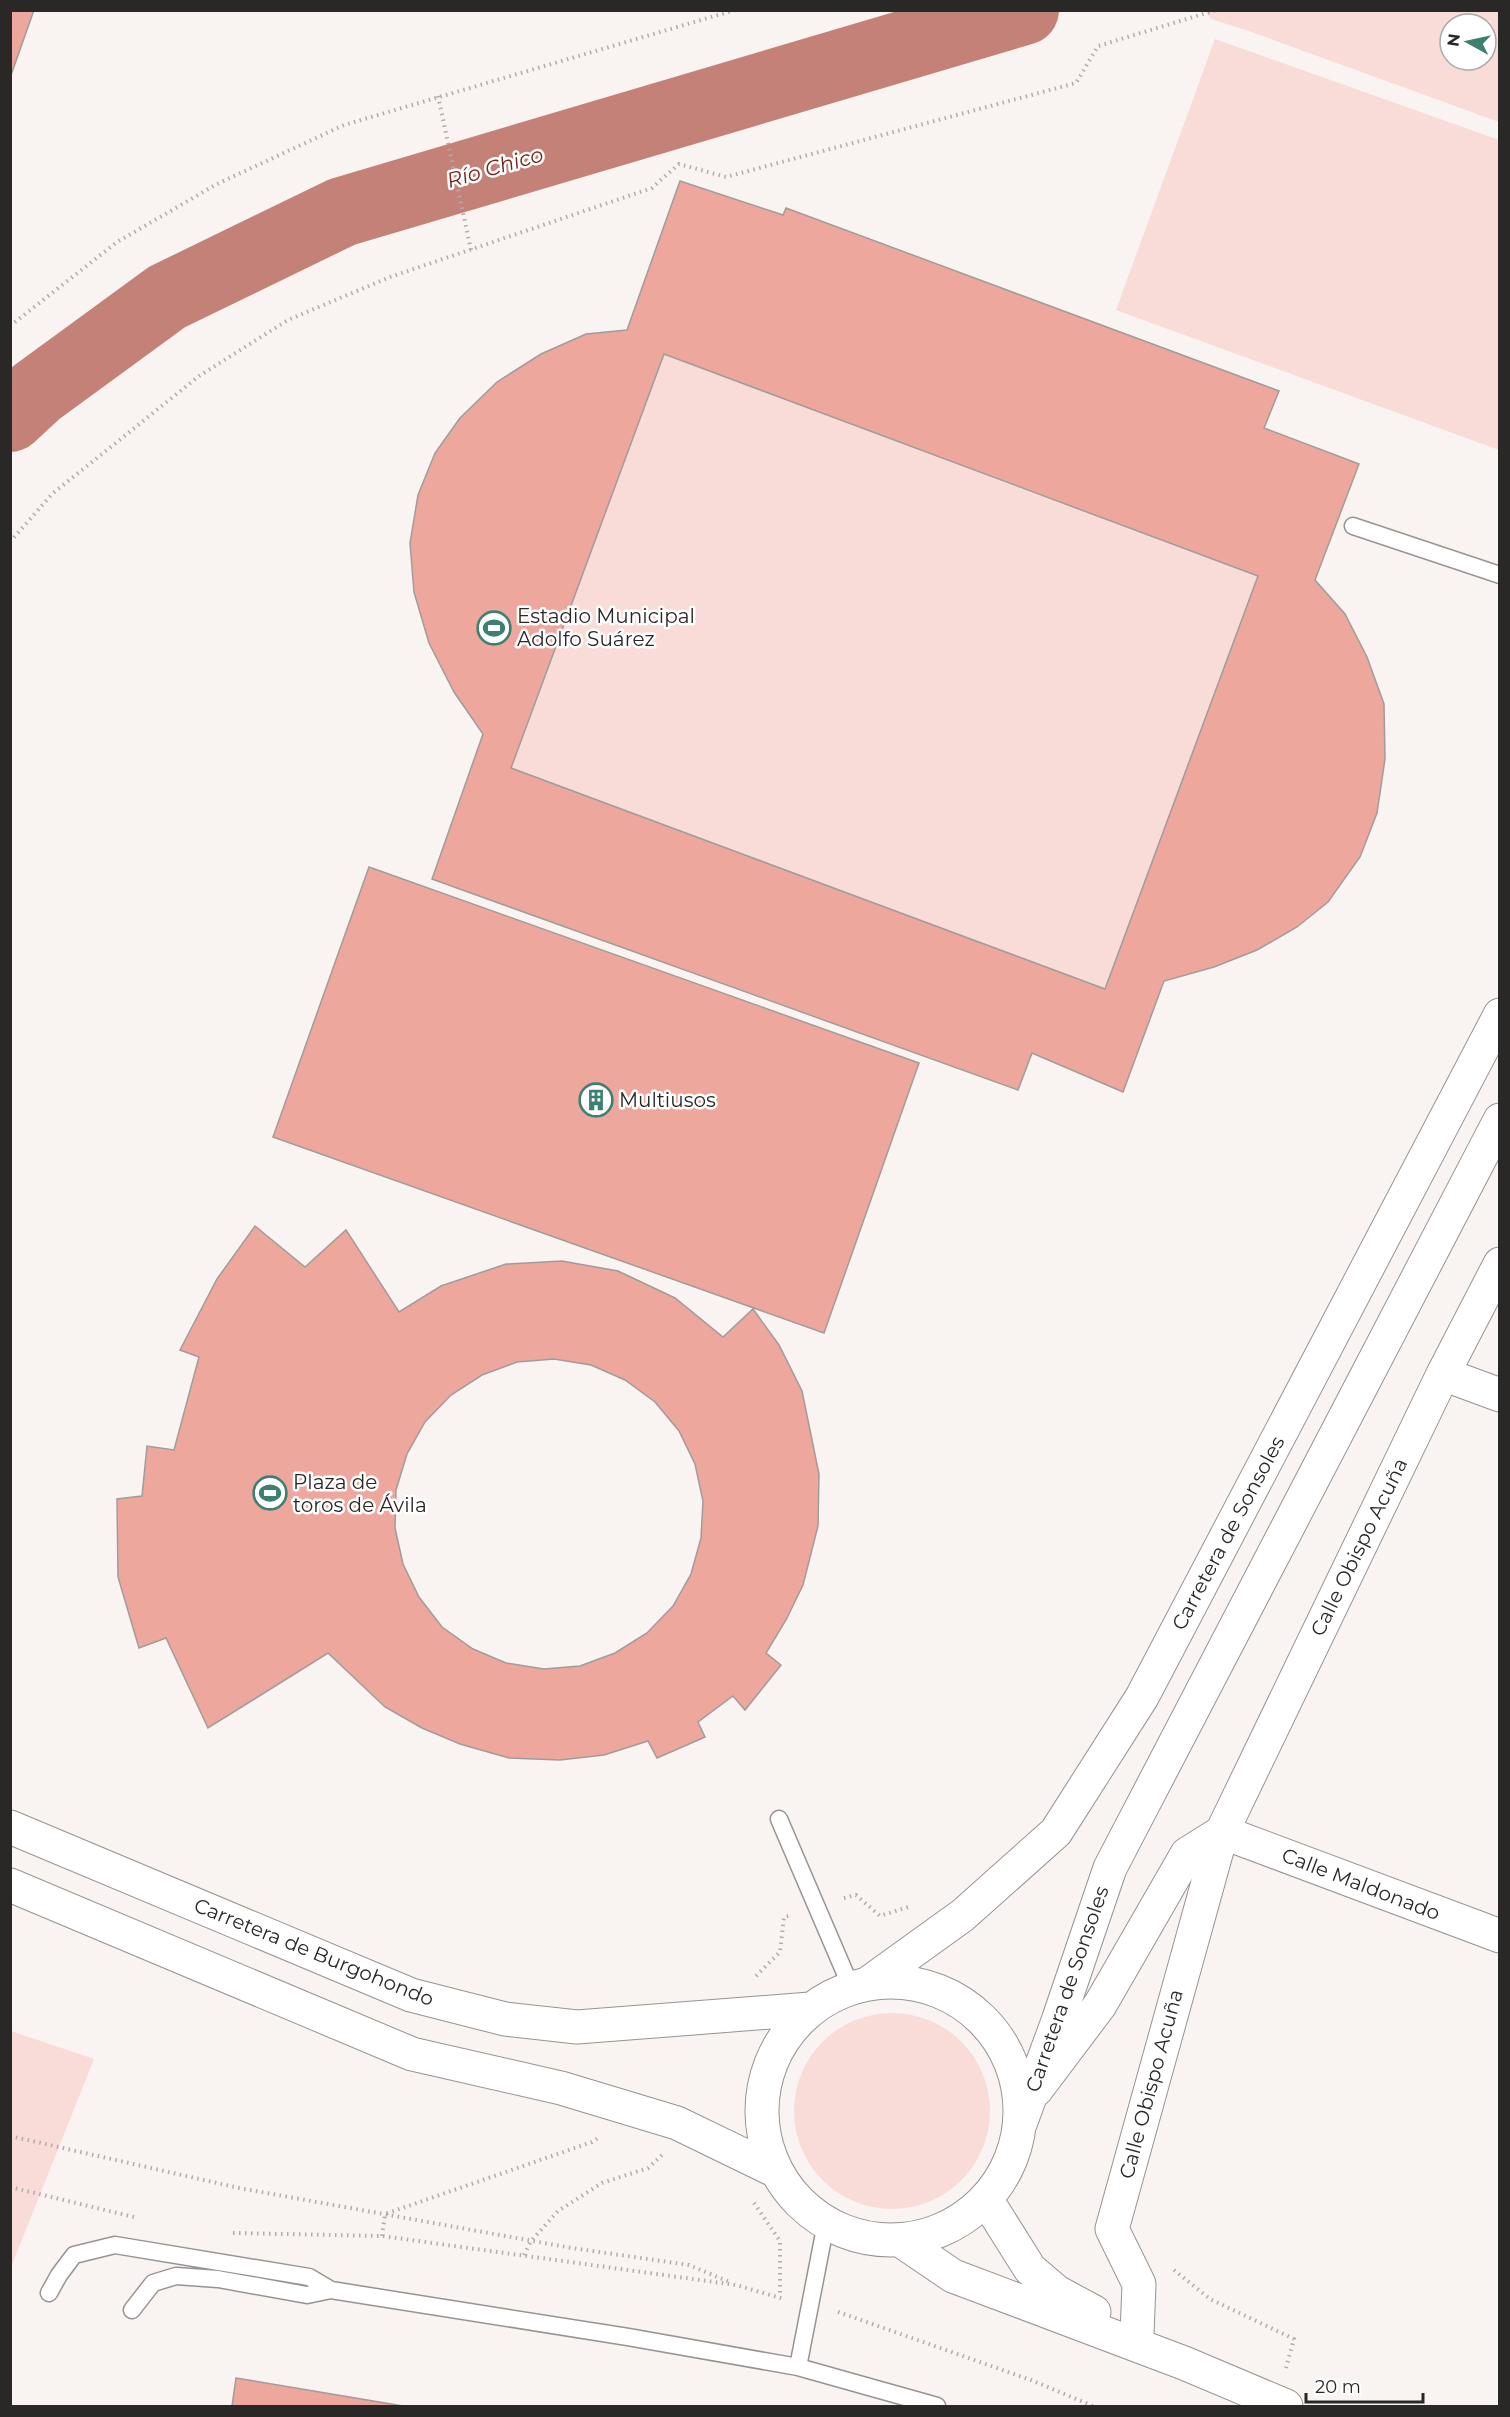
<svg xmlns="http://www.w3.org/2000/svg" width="1510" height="2417" font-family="Montserrat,sans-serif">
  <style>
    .green { fill: #f9dbd7; fill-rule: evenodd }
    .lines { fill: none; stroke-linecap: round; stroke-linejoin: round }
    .river { stroke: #c48178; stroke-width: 70 }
    .building { fill: #eda79d; stroke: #a19c9b; stroke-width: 1.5; fill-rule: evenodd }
    .lane-casing { stroke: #989392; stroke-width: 19 }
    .street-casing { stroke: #989392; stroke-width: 35 }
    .secondary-casing { stroke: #989392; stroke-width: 35 }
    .highway-casing { stroke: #989392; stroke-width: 35 }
    .path { stroke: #b0acab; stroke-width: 4; stroke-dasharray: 1.5 4.5; stroke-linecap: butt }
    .lane { stroke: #fff; stroke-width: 16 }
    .street { stroke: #fff; stroke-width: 33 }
    .secondary { stroke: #fff; stroke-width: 33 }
    .highway { stroke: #fff; stroke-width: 33 }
    .labels { text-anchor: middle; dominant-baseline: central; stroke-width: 5; stroke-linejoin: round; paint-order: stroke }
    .poi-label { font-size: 20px; fill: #2a2827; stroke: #fff; text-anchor: start }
    .street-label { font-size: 20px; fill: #2a2827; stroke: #fff }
    .water-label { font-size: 21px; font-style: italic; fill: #77251f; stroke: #fff }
  </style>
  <rect width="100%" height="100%" fill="#f9f3f2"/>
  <path class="green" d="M1205 11H1499V122L1249 31 1211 19ZM1450 24H1486V60H1450Z
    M1215 39 1499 140V450L1116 310Z
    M664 354 1258 576 1105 989 511 768Z
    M794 2111a98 98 0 1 1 196 0a98 98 0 1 1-196 0Z
    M11 2031 94 2059 11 2267 10 2031Z"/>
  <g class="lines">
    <path class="river" d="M10 417 37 392 167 297 342 212 1024 10"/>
  </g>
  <path class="building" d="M10 10H34L10 78Z
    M680 181 783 215 786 208 1279 391 1264 428 1359 464 1315 580 1345 614 1367 657 1384 704 1385 759 1377 813 1360 857 1328 902 1297 927 1257 950 1214 967 1164 981 1123 1092 1032 1053 1018 1090 432 879 483 734 454 692 429 643 414 592 410 543 418 495 435 453 460 418 497 382 541 354 586 334 627 330ZM664 354 1258 576 1105 989 511 768Z
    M369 867 919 1063 824 1333 273 1137Z
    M255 1226 305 1267 346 1230 399 1312 441 1286 506 1264 562 1261 618 1271 675 1298 723 1337 753 1309 779 1345 802 1391 819 1474 818 1526 803 1585 786 1620 766 1653 781 1665 745 1710 733 1696 698 1722 705 1737 657 1758 648 1741 604 1755 560 1760 509 1758 460 1744 422 1728 385 1707 328 1653 208 1728 166 1638 139 1648 118 1577 117 1499 142 1496 147 1446 174 1450 199 1357 180 1350 217 1279ZM554 1359 591 1365 625 1380 655 1402 679 1431 695 1464 703 1501 701 1538 691 1574 673 1606 647 1633 615 1653 580 1666 544 1669 506 1663 473 1649 442 1627 419 1597 403 1564 395 1528 396 1490 407 1454 425 1422 451 1395 482 1375 517 1362Z
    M236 2378 403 2406H232Z"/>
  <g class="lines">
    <g class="lane-casing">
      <path id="lane" d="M1353 526 1500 575
        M779 1819 851 1987
        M49 2293 59 2275 74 2255 115 2245 309 2277 331 2290
        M132 2310 153 2283 176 2276 218 2279 307 2295 331 2290 628 2337 798 2367 937 2406
        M798 2367 826 2223"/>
    </g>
    <g class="street-casing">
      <path id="street" d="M1443 1374 1500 1395
        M1222 1832 1500 1936
        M1036 2090 1100 2005 1187 1854 1222 1832
        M1137 2335 1139 2284 1112 2229 1222 1832 1443 1374 1500 1264"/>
    </g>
    <g class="secondary-casing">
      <path id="secondary" d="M986 2199 1030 2269 1057 2292 1094 2312
        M900 2240 953 2276 1184 2363 1286 2406"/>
    </g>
    <g class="highway-casing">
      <path id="highway" d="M10 1827 411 1995 505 2019 577 2027 810 2009
        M10 1885 412 2054 561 2088 677 2123 776 2171
        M870 1982 963 1915 1056 1832 1142 1697 1500 1015
        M762 2111a129 129 0 1 1 258 0a129 129 0 1 1-258 0Z
        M1020 2124 1058 2021 1110 1868 1500 1120"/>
    </g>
    <path class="path" d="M438 96 471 250
      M10 326 117 242 217 184 344 125 735 10
      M10 542 52 494 117 442 199 376 288 320 390 277 652 188 679 164 726 177 1076 83 1098 46 1216 10
      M844 1898 856 1895 880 1916 908 1907
      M756 1976 780 1952 784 1917 789 1916
      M10 2136 239 2188 572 2248 689 2265 732 2283
      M10 2187 134 2217
      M754 2203 780 2241V2295
      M233 2233 382 2236 736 2285 784 2299
      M382 2236 385 2214 592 2142 598 2138
      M524 2255 531 2241 558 2211 602 2183 648 2168 662 2155
      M1174 2270 1210 2299 1294 2339 1286 2368
      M838 2312 1031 2380 1093 2406"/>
    <use href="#lane" class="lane"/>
    <use href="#street" class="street"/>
    <use href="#secondary" class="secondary"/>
    <use href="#highway" class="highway"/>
  </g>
  <defs>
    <g id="stadium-ring" transform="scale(1.725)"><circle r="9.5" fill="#fff" stroke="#3d8072" stroke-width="1.5"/><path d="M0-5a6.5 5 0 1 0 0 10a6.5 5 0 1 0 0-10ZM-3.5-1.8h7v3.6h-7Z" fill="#3d8072"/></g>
    <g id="building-ring" transform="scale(1.725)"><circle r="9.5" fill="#fff" stroke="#3d8072" stroke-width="1.5"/><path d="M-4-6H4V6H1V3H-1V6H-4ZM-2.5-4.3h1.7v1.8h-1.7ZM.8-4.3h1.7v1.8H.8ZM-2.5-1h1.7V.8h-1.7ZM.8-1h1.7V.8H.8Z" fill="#3d8072"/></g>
  </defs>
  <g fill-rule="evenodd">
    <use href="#stadium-ring" x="494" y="628"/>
    <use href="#building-ring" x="596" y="1100"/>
    <use href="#stadium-ring" x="270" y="1493"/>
  </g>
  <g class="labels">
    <g class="poi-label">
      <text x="517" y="616">Estadio Municipal<tspan x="517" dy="23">Adolfo Suárez</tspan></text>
      <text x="619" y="1100">Multiusos</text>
      <text x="293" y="1482">Plaza de<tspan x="293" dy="23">toros de Ávila</tspan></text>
    </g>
    <g class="street-label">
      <text transform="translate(1228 1533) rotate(-62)">Carretera de Sonsoles</text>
      <text transform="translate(1359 1547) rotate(-64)">Calle Obispo Acuña</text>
      <text transform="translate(1361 1884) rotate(21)">Calle Maldonado</text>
      <text transform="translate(314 1952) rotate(22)">Carretera de Burgohondo</text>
      <text transform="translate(1067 1989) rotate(-71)">Carretera de Sonsoles</text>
      <text transform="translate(1151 2084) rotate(-75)">Calle Obispo Acuña</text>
    </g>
    <g class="water-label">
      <text transform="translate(495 167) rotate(-16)">Río Chico</text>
    </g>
  </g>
  <rect width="1510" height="2417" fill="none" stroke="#2a2827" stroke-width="24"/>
  <g transform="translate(1468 42) rotate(278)"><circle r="28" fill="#ffffff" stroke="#aaa9a9" stroke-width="1.5"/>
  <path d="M0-4.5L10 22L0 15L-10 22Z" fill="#3d8072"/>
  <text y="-9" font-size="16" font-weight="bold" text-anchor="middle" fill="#2a2827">N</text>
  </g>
  <path d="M1306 2393v9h117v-9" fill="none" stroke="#2a2827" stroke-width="3"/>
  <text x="1315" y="2393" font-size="18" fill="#2a2827" stroke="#ffffff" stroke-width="4.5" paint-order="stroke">20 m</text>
</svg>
